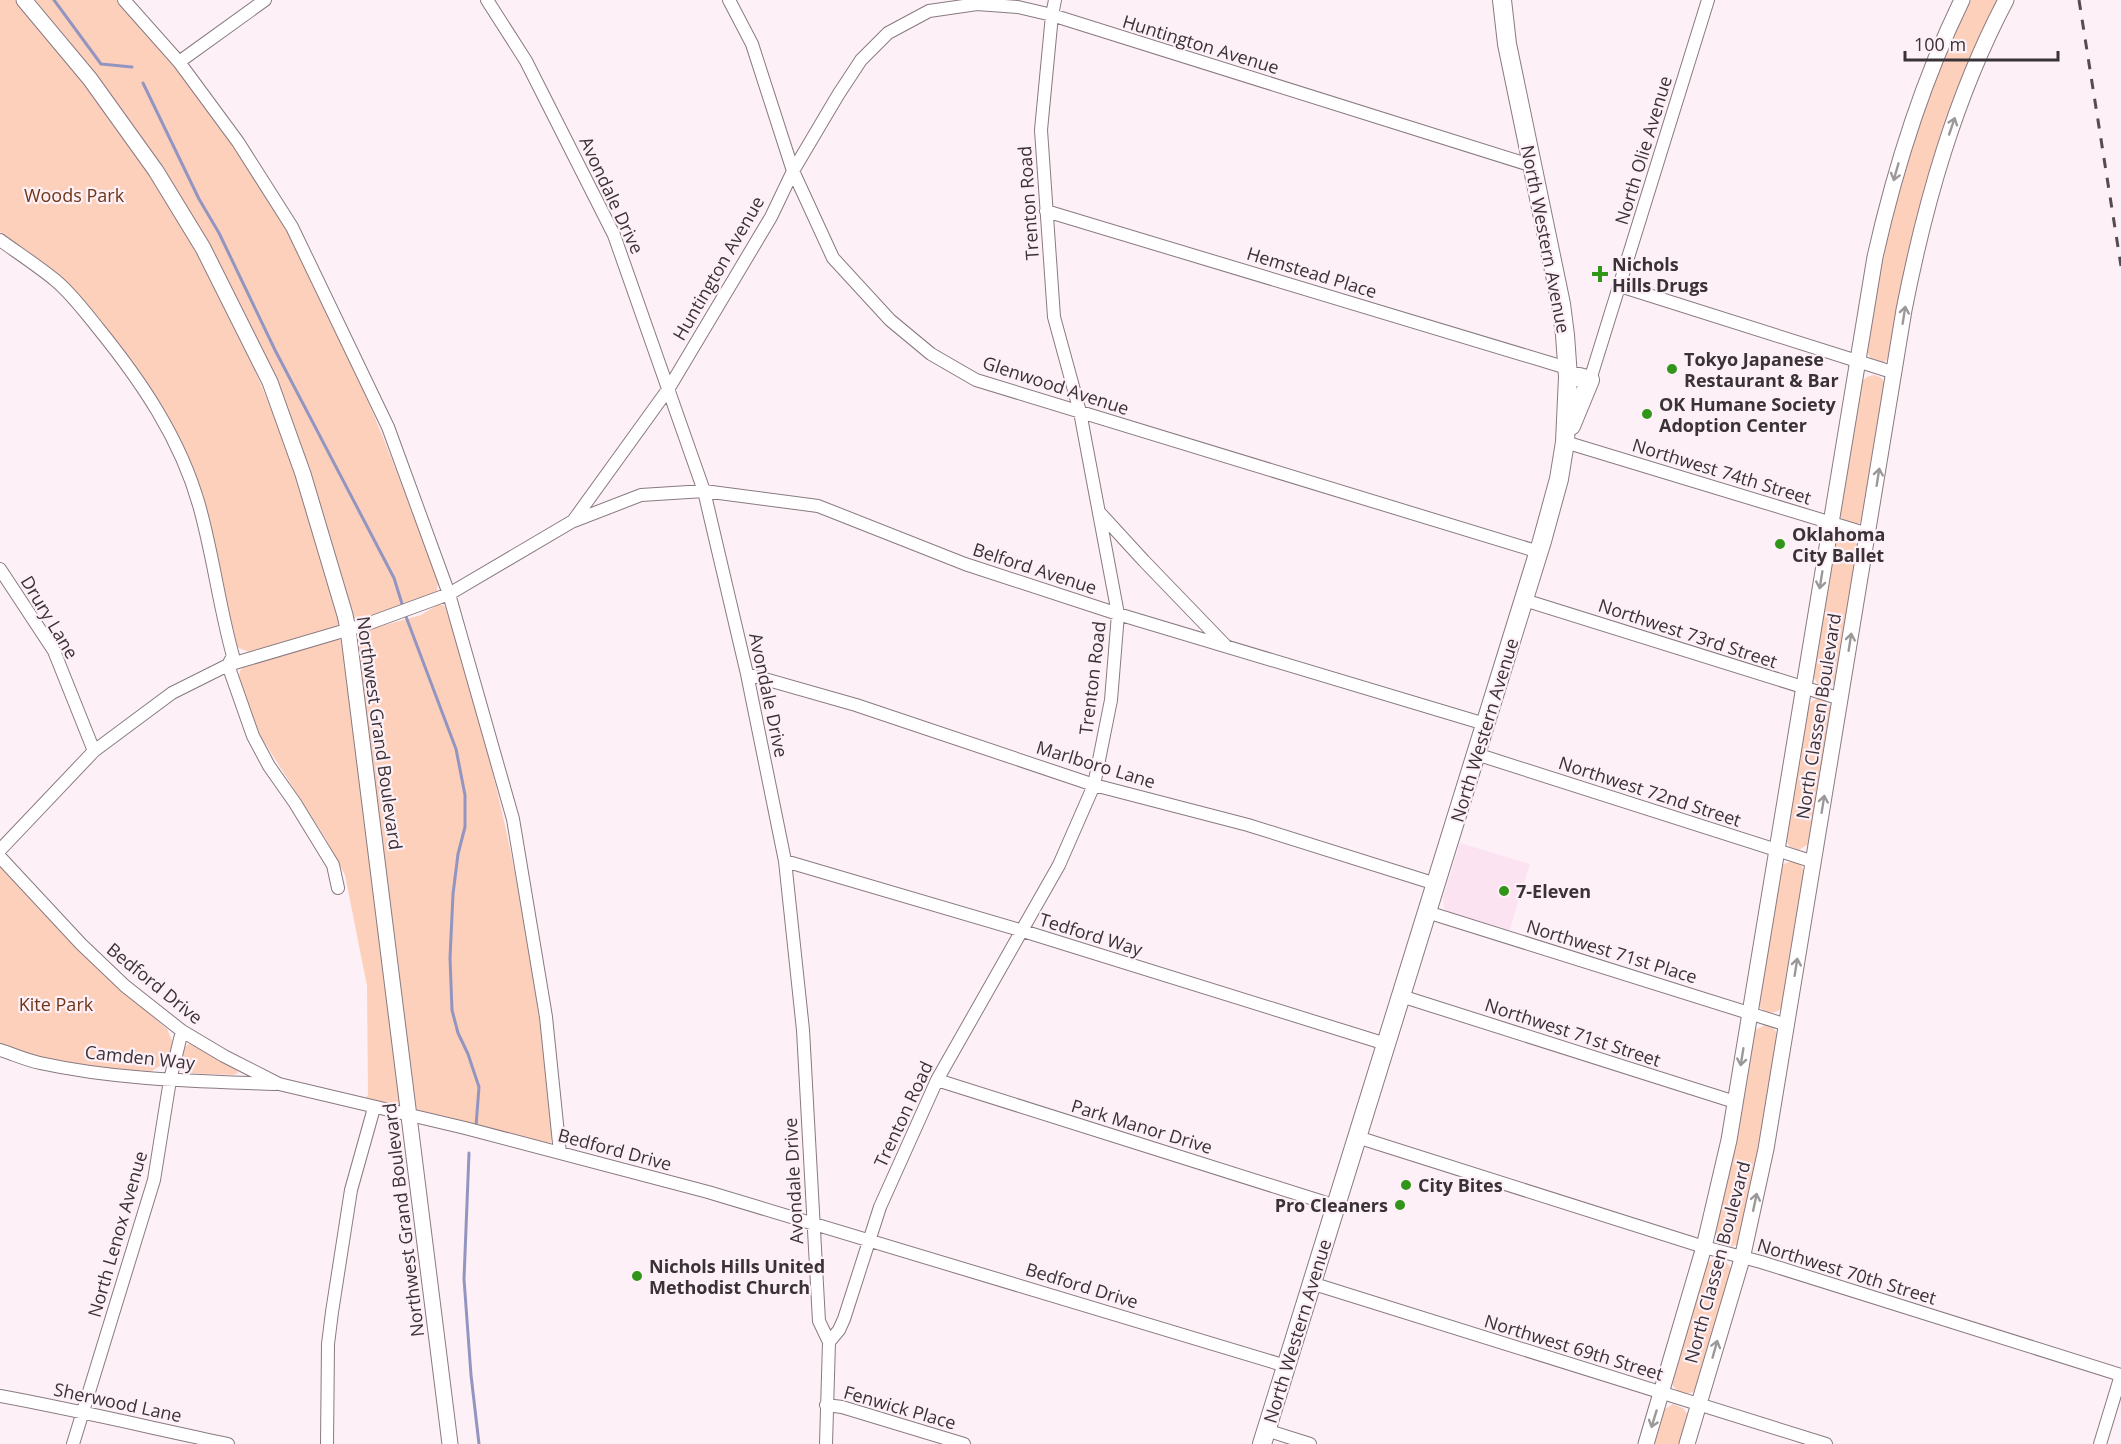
<svg xmlns="http://www.w3.org/2000/svg" width="2121" height="1444" font-family="'Open Sans',sans-serif">
  <style>
    .built { fill: #fce3f1 }
    .green { fill: #fdd0bc }
    .lines { fill: none; stroke-linecap: round; stroke-linejoin: round }
    .stream { stroke: #9395c1; stroke-width: 3 }
    .minor-casing { stroke: #897a82; stroke-width: 14 }
    .tertiary-casing { stroke: #897a82; stroke-width: 17 }
    .secondary-casing { stroke: #897a82; stroke-width: 20 }
    .minor { stroke: #fff; stroke-width: 12 }
    .tertiary { stroke: #fff; stroke-width: 15 }
    .secondary { stroke: #fff; stroke-width: 18 }
    .rail { stroke: #544c51; stroke-width: 3; stroke-dasharray: 10 10; stroke-linecap: butt }
    .oneway { stroke: #9c989a }
    .poi-dot { fill: #309519; stroke: #fef0f7; stroke-width: 2 }
    .labels { text-anchor: middle; dominant-baseline: central; stroke-width: 4.5; stroke-linejoin: round; paint-order: stroke }
    .street-label { font-size: 18px; fill: #393236; stroke: #fef0f7 }
    .park-label { font-size: 18px; fill: #6e3415; stroke: #fef0f7 }
    .poi-label { font-size: 18px; font-weight: bold; fill: #393236; stroke: #fef0f7; text-anchor: start }
  </style>
  <rect width="100%" height="100%" fill="#fef0f7"/>
  <path class="built" d="M1460 843 1530 864 1509 932 1450 913 1444 908 1443 898Z"/>
  <path class="green" d="M0 0H15L53 44 145 166 199 256 243 342 289 452 306 502 338 617 339 624 336 627 249 652 239 648 235 644 199 485 185 451 61 279 0 232Z
    M35 0H117C173 63 227 129 271 203 341 322 390 452 438 581L437 592 363 619 354 620 350 613 314 485 287 408 264 354 243 309 197 225 70 42Z
    M1971 0H2000L1971 64 1893 354 1883 363C1874 363 1869 359 1867 350 1874 303 1881 256 1892 210 1909 140 1938 64 1971 0Z
    M1873 375C1881 376 1884 379 1886 387L1864 519 1858 524 1851 525 1841 518 1839 511 1860 383 1867 377Z
    M1842 537 1853 540 1859 547 1836 683 1827 688 1817 683 1812 674 1833 548 1836 541Z
    M439 604 445 606C501 778 538 958 552 1139L550 1143 544 1144 417 1112 416 1106 355 640 363 631 421 615Z
    M336 638 342 641 403 1104 398 1108 364 1100 368 1095 367 986 345 875 326 839 259 734 239 676 240 671 243 667Z
    M1816 699C1826 699 1830 704 1833 713L1810 843 1799 850 1790 847 1785 839 1806 706Z
    M1792 861 1801 865 1806 875 1783 1007C1774 1016 1765 1014 1758 1005L1780 867 1783 864Z
    M0 866 123 991 167 1029 172 1040 171 1054 165 1063 150 1072 66 1064 0 1047Z
    M1765 1025 1773 1028 1778 1034 1758 1167 1740 1241C1731 1251 1719 1248 1714 1236L1753 1031Z
    M190 1043 237 1069 238 1073 233 1075 184 1073 179 1066 182 1049Z
    M1713 1259C1722 1259 1728 1261 1731 1270L1696 1390C1686 1397 1676 1393 1671 1382L1706 1264Z
    M1673 1404 1683 1408 1688 1415 1681 1444H1651L1663 1410Z"/>
  <g class="lines">
    <path class="stream" d="M54 0 101 64 132 67
      M143 83 199 199 219 233 275 350 394 578 403 607
      M405 614 456 749 465 795V827L458 854 453 894 450 958 452 1010 458 1033 468 1054 479 1087 476 1126
      M469 1153 464 1279 471 1375 479 1444"/>
    <g class="minor-casing">
      <path id="minor" d="M124 0 179 62 238 142 292 227 388 427 449 594 513 819 546 1017 560 1153
        M487 0 526 61 614 235 704 491 747 674 785 861 803 1030 819 1321 829 1342 826 1444
        M729 0 752 44 793 171 833 258 890 320 931 354 976 380 1539 552
        M179 62 265 0
        M1046 211 1567 368
        M0 240C18 253 38 266 55 280 71 293 85 312 98 328 141 381 180 438 199 505 213 554 219 606 233 656L228 665 253 736 269 766 295 803 333 865 338 888
        M1620 286 1895 373
        M1590 380 1708 0
        M1565 442 1868 534
        M1099 512 1144 561 1225 645
        M574 521 641 495 704 491 818 506 965 564 1118 614 1485 724
        M0 569 54 651 94 751
        M1524 600 1841 699
        M747 674 856 705 1094 785 1248 825 1436 884
        M1476 754 1814 862
        M0 850 94 751 172 693 228 665 367 624 449 594 573 521 669 388 771 217 793 171 838 95 861 60 888 33 929 11 977 4 1018 7 1052 15 1533 166
        M0 857 81 944 125 986 182 1031 224 1056 279 1084 465 1128 708 1192 1286 1366
        M785 861 1023 931 1386 1044
        M1427 912 1787 1025
        M1401 996 1735 1102
        M0 1050C13 1054 26 1060 40 1063 117 1080 196 1081 275 1084
        M937 1080 1336 1206
        M1357 1137 1704 1247 1761 1262 2121 1375 2100 1444
        M1311 1283 1826 1444
        M829 1342 839 1330 844 1319 880 1207 937 1080 1059 865 1094 785 1111 700 1118 614 1080 412 1054 317 1041 130 1052 15 1055 0
        M0 1396C76 1410 152 1428 228 1444
        M826 1405 842 1407 964 1444
        M1266 1430 1310 1444
        M73 1444 154 1180 170 1080 182 1031
        M327 1444 328 1344 332 1312 351 1190 374 1108"/>
    </g>
    <g class="tertiary-casing">
      <path id="tertiary" d="M24 0 90 79 156 171 203 248 270 382 303 474 345 615 348 629 450 1444
        M1646 1444 1704 1247 1729 1140 1875 257C1895 168 1922 82 1962 0
        M1687 1444 1742 1259 1766 1149 1904 310C1925 203 1955 97 2006 0"/>
    </g>
    <g class="secondary-casing">
      <path id="secondary" d="M1568 377H1579L1590 380 1571 426
        M1262 1444 1542 541 1559 479 1565 442 1568 377 1565 335 1561 304 1507 44 1502 0"/>
    </g>
    <use href="#minor" class="minor"/>
    <use href="#tertiary" class="tertiary"/>
    <use href="#secondary" class="secondary"/>
    <path class="rail" d="M2079 0 2121 266"/>
  </g>
  <defs><path id="oneway-shaft" d="M-6 0H5M1.5-3L5.5 0L1.5 3" fill="none" stroke-width="1.6" stroke-linecap="round" stroke-linejoin="round" transform="scale(1.5)"/></defs>
  <g class="oneway">
    <use href="#oneway-shaft" transform="translate(1952 126) rotate(-71)"/>
    <use href="#oneway-shaft" transform="translate(1896 172) rotate(106)"/>
    <use href="#oneway-shaft" transform="translate(1904 315) rotate(-81)"/>
    <use href="#oneway-shaft" transform="translate(1878 477) rotate(-81)"/>
    <use href="#oneway-shaft" transform="translate(1821 580) rotate(99)"/>
    <use href="#oneway-shaft" transform="translate(1850 642) rotate(-81)"/>
    <use href="#oneway-shaft" transform="translate(1823 804) rotate(-81)"/>
    <use href="#oneway-shaft" transform="translate(1796 967) rotate(-81)"/>
    <use href="#oneway-shaft" transform="translate(1742 1057) rotate(99)"/>
    <use href="#oneway-shaft" transform="translate(1755 1202) rotate(-78)"/>
    <use href="#oneway-shaft" transform="translate(1715 1349) rotate(-74)"/>
    <use href="#oneway-shaft" transform="translate(1654 1419) rotate(107)"/>
  </g>
  <g class="poi-dot">
    <path d="M1597 265h6v6h6v6h-6v6h-6v-6h-6v-6h6z"/>
    <circle cx="1672" cy="369" r="6"/>
    <circle cx="1647" cy="414" r="6"/>
    <circle cx="1780" cy="544" r="6"/>
    <circle cx="1504" cy="891" r="6"/>
    <circle cx="1406" cy="1185" r="6"/>
    <circle cx="1400" cy="1205" r="6"/>
    <circle cx="637" cy="1276" r="6"/>
  </g>
  <g class="labels">
    <g class="street-label">
      <text transform="translate(1201 44) rotate(17)">Huntington Avenue</text>
      <text transform="translate(1643 150) rotate(-73)">North Olie Avenue</text>
      <text transform="translate(612 195) rotate(65)">Avondale Drive</text>
      <text transform="translate(1028 203) rotate(-94)">Trenton Road</text>
      <text transform="translate(1546 239) rotate(79)">North Western Avenue</text>
      <text transform="translate(718 268) rotate(-60)">Huntington Avenue</text>
      <text transform="translate(1312 272) rotate(17)">Hemstead Place</text>
      <text transform="translate(1056 385) rotate(18)">Glenwood Avenue</text>
      <text transform="translate(1722 471) rotate(17)">Northwest 74th Street</text>
      <text transform="translate(1035 568) rotate(18)">Belford Avenue</text>
      <text transform="translate(50 617) rotate(59)">Drury Lane</text>
      <text transform="translate(1688 633) rotate(18)">Northwest 73rd Street</text>
      <text transform="translate(1092 678) rotate(-83)">Trenton Road</text>
      <text transform="translate(769 695) rotate(78)">Avondale Drive</text>
      <text transform="translate(1818 716) rotate(-81)">North Classen Boulevard</text>
      <text transform="translate(1484 730) rotate(-73)">North Western Avenue</text>
      <text transform="translate(380 733) rotate(82)">Northwest Grand Boulevard</text>
      <text transform="translate(1096 764) rotate(17)">Marlboro Lane</text>
      <text transform="translate(1650 791) rotate(18)">Northwest 72nd Street</text>
      <text transform="translate(1091 934) rotate(17)">Tedford Way</text>
      <text transform="translate(1612 951) rotate(17)">Northwest 71st Place</text>
      <text transform="translate(155 983) rotate(39)">Bedford Drive</text>
      <text transform="translate(1573 1032) rotate(18)">Northwest 71st Street</text>
      <text transform="translate(140 1057) rotate(6)">Camden Way</text>
      <text transform="translate(903 1114) rotate(-65)">Trenton Road</text>
      <text transform="translate(1142 1126) rotate(17)">Park Manor Drive</text>
      <text transform="translate(615 1149) rotate(15)">Bedford Drive</text>
      <text transform="translate(793 1181) rotate(-93)">Avondale Drive</text>
      <text transform="translate(403 1220) rotate(-97)">Northwest Grand Boulevard</text>
      <text transform="translate(117 1234) rotate(-74)">North Lenox Avenue</text>
      <text transform="translate(1717 1262) rotate(-75)">North Classen Boulevard</text>
      <text transform="translate(1847 1271) rotate(17)">Northwest 70th Street</text>
      <text transform="translate(1082 1285) rotate(17)">Bedford Drive</text>
      <text transform="translate(1297 1331) rotate(-73)">North Western Avenue</text>
      <text transform="translate(1574 1347) rotate(17)">Northwest 69th Street</text>
      <text transform="translate(118 1402) rotate(12)">Sherwood Lane</text>
      <text transform="translate(900 1407) rotate(16)">Fenwick Place</text>
    </g>
    <g class="park-label">
      <text x="74" y="195">Woods Park</text>
      <text x="56" y="1004">Kite Park</text>
    </g>
    <g class="poi-label">
      <text x="1612" y="264">Nichols<tspan x="1612" dy="21">Hills Drugs</tspan></text>
      <text x="1684" y="359">Tokyo Japanese<tspan x="1684" dy="21">Restaurant &amp; Bar</tspan></text>
      <text x="1659" y="404">OK Humane Society<tspan x="1659" dy="21">Adoption Center</tspan></text>
      <text x="1792" y="534">Oklahoma<tspan x="1792" dy="21">City Ballet</tspan></text>
      <text x="1516" y="891">7-Eleven</text>
      <text x="1418" y="1185">City Bites</text>
      <text x="1388" y="1205" text-anchor="end">Pro Cleaners</text>
      <text x="649" y="1266">Nichols Hills United<tspan x="649" dy="21">Methodist Church</tspan></text>
    </g>
  </g>
  <path d="M1905 51v9h153v-9" fill="none" stroke="#393236" stroke-width="3"/>
  <text x="1914" y="51" font-size="18" fill="#393236" stroke="#fef0f7" stroke-width="4.5" paint-order="stroke">100 m</text>
</svg>
